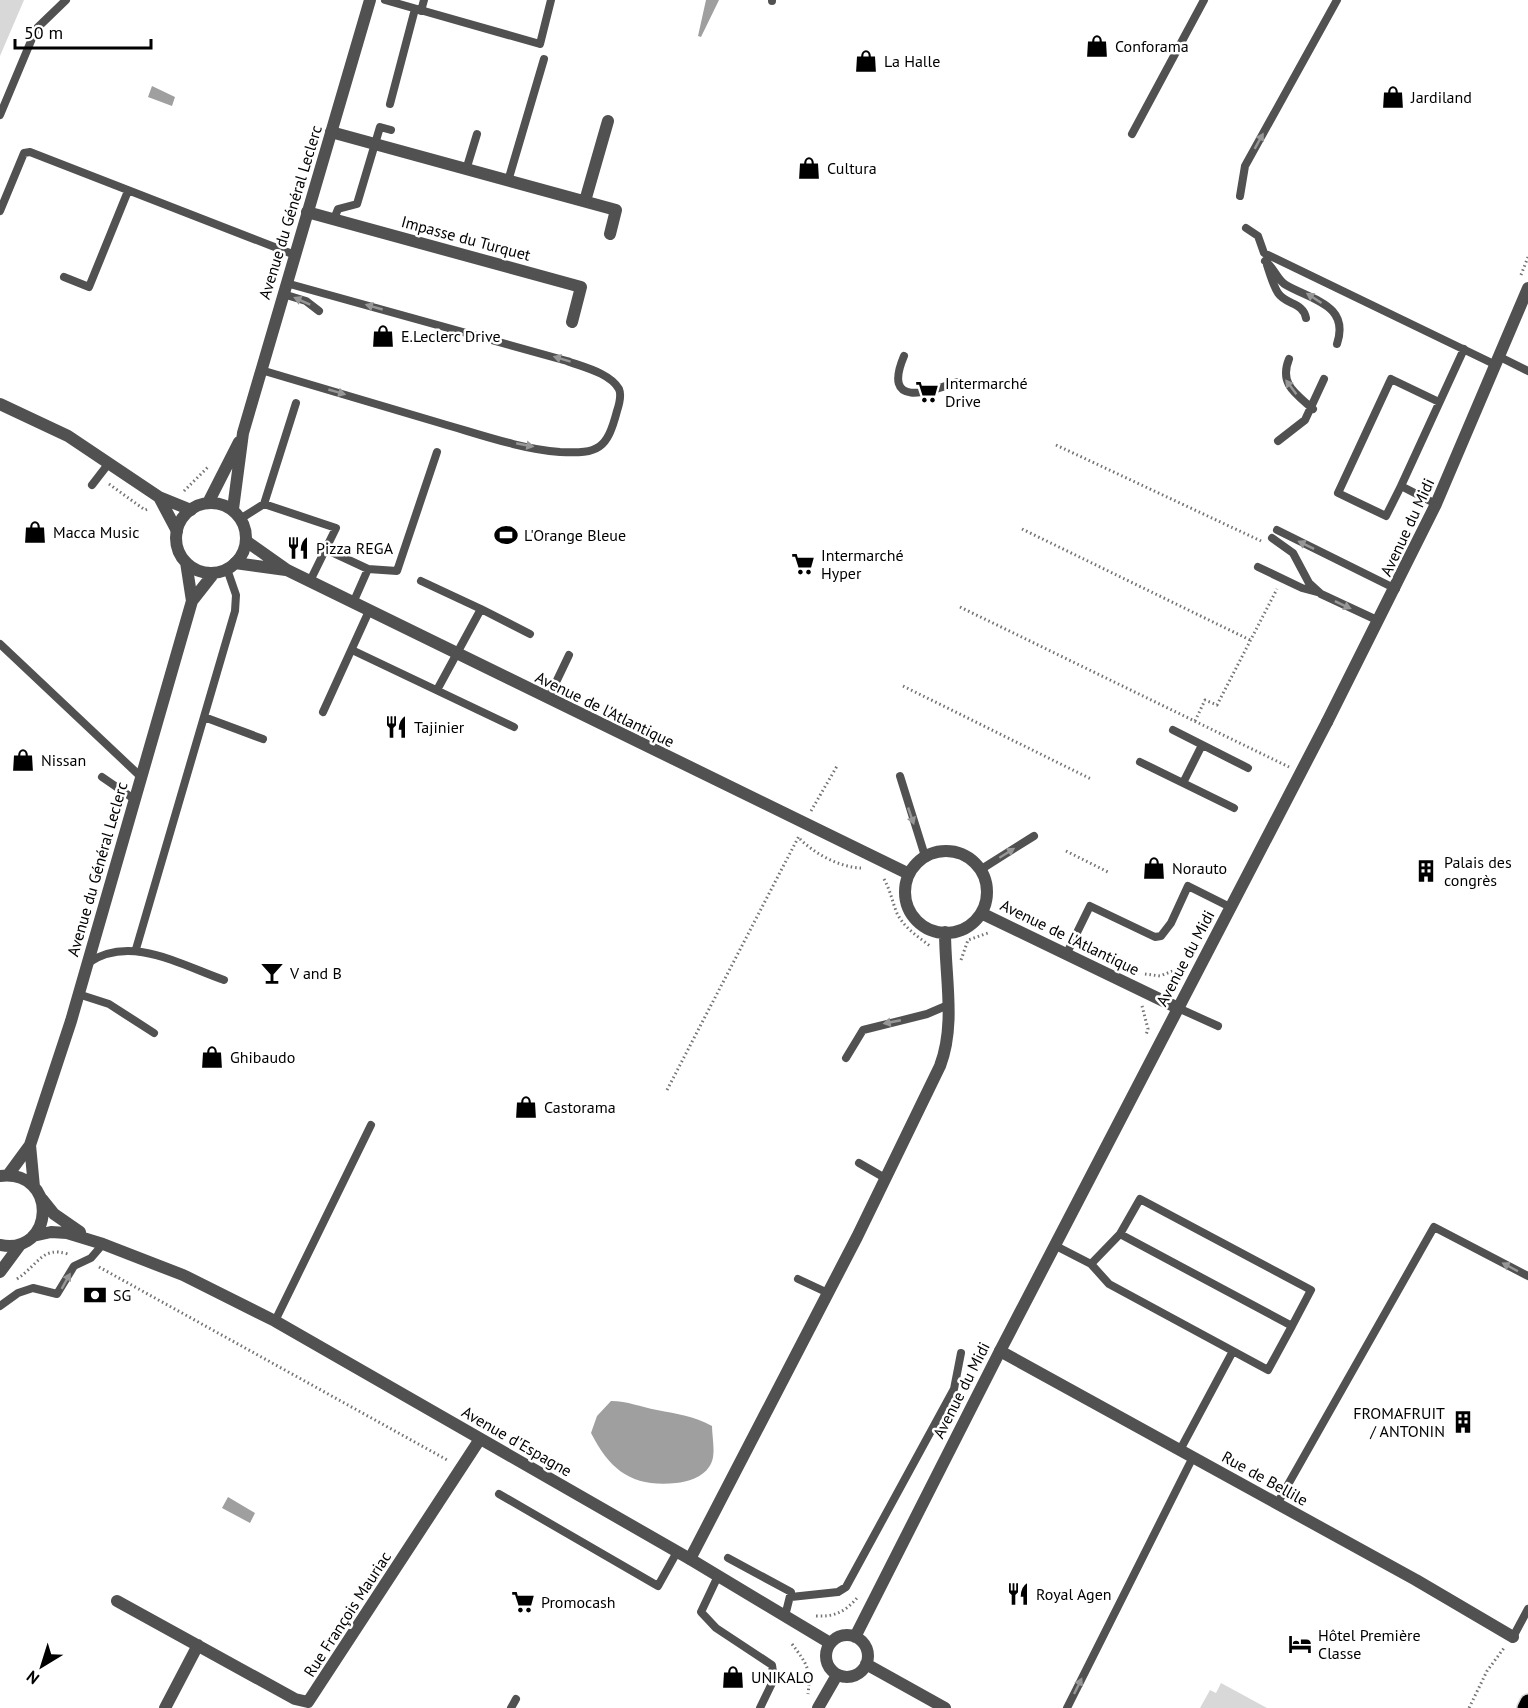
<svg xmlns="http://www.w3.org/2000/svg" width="1528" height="1708" font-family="'PT Sans',sans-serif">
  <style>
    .green { fill: #d8d8d8 }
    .water { fill: #9f9f9f }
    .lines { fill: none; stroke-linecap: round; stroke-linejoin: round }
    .primary-casing { stroke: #dbdbdb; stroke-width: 18 }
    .path { stroke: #737373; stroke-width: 3; stroke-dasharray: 1.5 3; stroke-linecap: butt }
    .service { stroke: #515151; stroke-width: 8 }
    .minor { stroke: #515151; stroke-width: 12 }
    .tertiary { stroke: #515151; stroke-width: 12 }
    .primary { stroke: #000; stroke-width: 15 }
    .oneway { fill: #979797 }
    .labels { text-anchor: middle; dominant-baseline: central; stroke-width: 5; stroke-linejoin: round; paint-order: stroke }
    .poi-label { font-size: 16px; fill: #000; stroke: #fff; text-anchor: start }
    .street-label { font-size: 16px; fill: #000; stroke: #fff }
  </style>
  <rect width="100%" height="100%" fill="#fff"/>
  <path class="green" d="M0 0H24L0 56Z
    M1221 1683 1267 1708H1200L1210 1690 1216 1693Z"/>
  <path class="water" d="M706 0H719L701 37 698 36Z
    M152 86 175 97 172 106 148 97Z
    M611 1401C628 1401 640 1407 657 1410 678 1414 693 1416 712 1426 712 1438 717 1457 709 1467 703 1477 687 1482 676 1483 633 1487 611 1472 591 1433L597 1416Z
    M228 1497 255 1513 250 1523 222 1508Z"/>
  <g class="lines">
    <g class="primary-casing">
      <path id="primary" d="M1525 1708 1528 1702"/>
    </g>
    <path class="path" d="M1521 275 1528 257
      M1056 445 1261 541
      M109 484 145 510 148 509
      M184 491 209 466
      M1022 529 1250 640
      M960 607 1289 767
      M903 686 1091 779
      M1195 721 1205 700 1217 705 1277 589
      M811 811 837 766
      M800 839C815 854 839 867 861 868
      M1066 851 1108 872
      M884 879C890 890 892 900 896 911 902 926 917 936 930 946
      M961 960 968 940 988 933
      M1145 974 1160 976 1183 967
      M1142 1006 1148 1029 1146 1035
      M667 1090 799 836
      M99 1267 449 1461
      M17 1279C39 1264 42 1246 68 1254
      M816 1616C834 1617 845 1612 857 1598
      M792 1644C807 1664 811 1669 808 1694
      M1469 1708 1487 1671 1504 1648"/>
    <path class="service" d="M385 0 540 44 551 0
      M772 1V0
      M421 11 424 0
      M390 104 415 9
      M0 115 36 29 66 0
      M1132 134 1204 0
      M466 170 477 134
      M508 181 544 59
      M1240 196 1245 166 1337 0
      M0 211 24 153 30 152 295 255
      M334 219 338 209 357 204 380 127 391 130
      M1246 228 1258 236 1264 253 1496 365
      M1265 261C1274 267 1277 280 1286 285 1312 300 1350 305 1337 344
      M1267 265C1270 274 1273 285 1278 293 1286 305 1303 302 1306 318
      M64 277 89 287 128 191
      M283 294 306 301 319 311
      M904 356C882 408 927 393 957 382
      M1500 357 1528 371
      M1289 359C1279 384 1295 393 1313 409
      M261 370C321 388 380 405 440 423 479 434 520 449 560 452 599 454 607 449 617 411 619 405 622 396 619 389 610 373 583 367 567 361L286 283
      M1278 441 1305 420 1324 379
      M92 485 109 463
      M1401 486 1386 516 1338 493 1391 379 1439 402
      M264 504 296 403
      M1436 504 1401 486 1464 349
      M240 519 264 504 336 528 310 581
      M1277 530 1396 589
      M1272 538 1293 553 1309 583 1321 594 1379 621
      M325 549 368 569 353 603
      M1258 567 1302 588 1317 592
      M368 569 397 571 437 452
      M421 581 481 609 437 690
      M481 609 530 634
      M0 644 140 776
      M352 650 514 727
      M548 699 569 655
      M323 712 369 611
      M204 717 263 739
      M1173 730 1248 768
      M1140 762 1234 808
      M900 776 925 856
      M102 777 134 799
      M1183 783 1202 745
      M980 870 1034 836
      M136 949 235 611 236 595 227 569
      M1066 955 1090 906 1155 937 1161 936 1171 923 1188 886 1230 907
      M88 963C130 934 181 965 224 980
      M78 994 109 1004 154 1033
      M1178 1008 1218 1026
      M846 1058 863 1030 927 1014 948 1005
      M859 1163 885 1178
      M1120 1234 1140 1199 1311 1290 1292 1326
      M1054 1245 1091 1264 1109 1284 1268 1370 1292 1326 1120 1234 1091 1264
      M798 1279 828 1293
      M0 1306 18 1293 33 1288 57 1294 74 1266 91 1258 103 1244
      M275 1321 371 1125
      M1180 1450 1233 1351
      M499 1494 658 1586 677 1552
      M1277 1504 1434 1227 1528 1276
      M728 1558 791 1592 785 1616
      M718 1576 701 1612 716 1628 772 1665 774 1679 760 1708
      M791 1597 838 1592 846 1587 954 1389 961 1353
      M1513 1637 1528 1609
      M511 1708 516 1699
      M1067 1708 1193 1457"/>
    <path class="minor" d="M331 132 616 210 610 234
      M585 201 608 121
      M307 212 581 287 572 322
      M0 404 68 436 159 497 191 510
      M159 497 177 531
      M246 541 287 570 909 874
      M235 563 286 570
      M1327 722 1436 504 1528 288
      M905 892a41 41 0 1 1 82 0a41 41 0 1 1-82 0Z
      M981 913 1178 1008
      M1000 1351 1416 1580 1513 1637
      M690 1559 857 1237 940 1066C956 1024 945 977 945 932
      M117 1601 295 1699 308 1702 480 1439
      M165 1708 198 1645"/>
    <path class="tertiary" d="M208 503 239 442
      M176 538a35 35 0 1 1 70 0a35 35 0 1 1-70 0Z
      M233 509 243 433 370 0
      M186 562 192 601
      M8 1175 30 1145
      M0 1176C59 1169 55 1256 0 1245
      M34 1187 30 1145 71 1021 192 601 214 573
      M42 1199 54 1214 80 1232
      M33 1236 51 1232 67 1233 103 1244 183 1275 275 1321 690 1559 830 1643
      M0 1272 20 1245
      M826 1656a21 21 0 1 1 42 0a21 21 0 1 1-42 0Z
      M855 1637 1000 1351 1327 722
      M866 1664 945 1708
      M818 1708 837 1675"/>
    <use href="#primary" class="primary"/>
  </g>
  <defs><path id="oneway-solid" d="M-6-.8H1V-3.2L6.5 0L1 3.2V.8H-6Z" transform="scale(1.5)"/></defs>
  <g class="oneway">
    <use href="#oneway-solid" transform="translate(1259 141) rotate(-61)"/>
    <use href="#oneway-solid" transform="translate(1314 298) rotate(-147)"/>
    <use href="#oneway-solid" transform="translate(302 301) rotate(-156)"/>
    <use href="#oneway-solid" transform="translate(374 307) rotate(-164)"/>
    <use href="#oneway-solid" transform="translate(562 359) rotate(-163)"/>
    <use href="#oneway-solid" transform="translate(1291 387) rotate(-127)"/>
    <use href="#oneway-solid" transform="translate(337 392) rotate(16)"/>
    <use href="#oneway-solid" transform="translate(525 445) rotate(11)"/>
    <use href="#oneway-solid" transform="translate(1306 545) rotate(-154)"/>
    <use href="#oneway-solid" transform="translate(1343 605) rotate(25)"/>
    <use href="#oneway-solid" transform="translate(911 816) rotate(71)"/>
    <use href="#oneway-solid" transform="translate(1007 853) rotate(-32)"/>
    <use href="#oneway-solid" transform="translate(892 1022) rotate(169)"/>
    <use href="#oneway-solid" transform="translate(1510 1267) rotate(-152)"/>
    <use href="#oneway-solid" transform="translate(66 1281) rotate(-61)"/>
    <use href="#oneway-solid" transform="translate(1078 1686) rotate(-64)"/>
  </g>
  <defs>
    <g id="shop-bare" transform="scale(1.8)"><path d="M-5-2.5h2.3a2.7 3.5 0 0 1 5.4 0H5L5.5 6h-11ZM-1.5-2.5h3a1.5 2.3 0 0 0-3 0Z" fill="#000" stroke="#fff" stroke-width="2.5" paint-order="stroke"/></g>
    <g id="supermarket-bare" transform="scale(1.8)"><path d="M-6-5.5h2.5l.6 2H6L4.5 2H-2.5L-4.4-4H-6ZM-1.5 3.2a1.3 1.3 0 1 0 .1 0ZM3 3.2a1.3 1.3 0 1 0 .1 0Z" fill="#000" stroke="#fff" stroke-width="2.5" paint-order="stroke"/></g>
    <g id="stadium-bare" transform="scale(1.8)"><path d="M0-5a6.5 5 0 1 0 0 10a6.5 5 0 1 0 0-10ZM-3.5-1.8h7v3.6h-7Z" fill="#000" stroke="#fff" stroke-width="2.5" paint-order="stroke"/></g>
    <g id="restaurant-bare" transform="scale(1.8)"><path d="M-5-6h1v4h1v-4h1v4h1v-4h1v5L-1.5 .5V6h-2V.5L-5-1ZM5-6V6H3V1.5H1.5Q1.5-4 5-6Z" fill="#000" stroke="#fff" stroke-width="2.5" paint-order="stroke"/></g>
    <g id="building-bare" transform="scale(1.8)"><path d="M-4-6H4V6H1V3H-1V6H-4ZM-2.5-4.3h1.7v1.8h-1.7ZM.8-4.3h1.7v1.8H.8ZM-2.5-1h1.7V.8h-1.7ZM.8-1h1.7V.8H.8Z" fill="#000" stroke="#fff" stroke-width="2.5" paint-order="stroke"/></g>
    <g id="bar-bare" transform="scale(1.8)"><path d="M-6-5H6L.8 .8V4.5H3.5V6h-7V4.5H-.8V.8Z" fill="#000" stroke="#fff" stroke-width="2.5" paint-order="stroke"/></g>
    <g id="bank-bare" transform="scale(1.8)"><path d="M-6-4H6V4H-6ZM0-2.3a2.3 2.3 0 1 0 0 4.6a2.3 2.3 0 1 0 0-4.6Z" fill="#000" stroke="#fff" stroke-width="2.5" paint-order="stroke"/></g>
    <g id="hotel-bare" transform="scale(1.8)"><path d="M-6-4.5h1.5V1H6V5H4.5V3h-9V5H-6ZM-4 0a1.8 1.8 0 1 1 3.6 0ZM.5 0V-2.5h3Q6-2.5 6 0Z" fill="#000" stroke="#fff" stroke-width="2.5" paint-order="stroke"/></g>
  </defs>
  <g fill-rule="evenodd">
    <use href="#shop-bare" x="1097" y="46"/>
    <use href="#shop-bare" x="866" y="61"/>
    <use href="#shop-bare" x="1393" y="97"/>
    <use href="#shop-bare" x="809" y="168"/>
    <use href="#shop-bare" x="383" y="336"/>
    <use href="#supermarket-bare" x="927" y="392"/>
    <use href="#shop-bare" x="35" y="532"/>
    <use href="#stadium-bare" x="506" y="535"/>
    <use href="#restaurant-bare" x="298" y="548"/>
    <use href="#supermarket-bare" x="803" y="564"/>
    <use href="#restaurant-bare" x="396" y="727"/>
    <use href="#shop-bare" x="23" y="760"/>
    <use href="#shop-bare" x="1154" y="868"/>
    <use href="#building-bare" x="1426" y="871"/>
    <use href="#bar-bare" x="272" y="973"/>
    <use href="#shop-bare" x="212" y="1057"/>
    <use href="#shop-bare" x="526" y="1107"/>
    <use href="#bank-bare" x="95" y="1295"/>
    <use href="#building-bare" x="1463" y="1422"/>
    <use href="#restaurant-bare" x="1018" y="1594"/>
    <use href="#supermarket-bare" x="523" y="1602"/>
    <use href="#hotel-bare" x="1300" y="1644"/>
    <use href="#shop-bare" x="733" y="1677"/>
  </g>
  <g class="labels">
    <g class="poi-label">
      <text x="1115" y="46">Conforama</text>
      <text x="884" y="61">La Halle</text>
      <text x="1411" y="97">Jardiland</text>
      <text x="827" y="168">Cultura</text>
      <text x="401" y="336">E.Leclerc Drive</text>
      <text x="945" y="383">Intermarché<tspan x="945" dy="18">Drive</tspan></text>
      <text x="53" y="532">Macca Music</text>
      <text x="524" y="535">L'Orange Bleue</text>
      <text x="316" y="548">Pizza REGA</text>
      <text x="821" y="555">Intermarché<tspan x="821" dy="18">Hyper</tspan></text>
      <text x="414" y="727">Tajinier</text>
      <text x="41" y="760">Nissan</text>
      <text x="1444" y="862">Palais des<tspan x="1444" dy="18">congrès</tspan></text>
      <text x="1172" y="868">Norauto</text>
      <text x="290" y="973">V and B</text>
      <text x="230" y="1057">Ghibaudo</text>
      <text x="544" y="1107">Castorama</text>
      <text x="113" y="1295">SG</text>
      <text x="1445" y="1413" text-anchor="end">FROMAFRUIT<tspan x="1445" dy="18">/ ANTONIN</tspan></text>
      <text x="1036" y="1594">Royal Agen</text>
      <text x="541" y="1602">Promocash</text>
      <text x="1318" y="1635">Hôtel Première<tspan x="1318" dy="18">Classe</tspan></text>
      <text x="751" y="1677">UNIKALO</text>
    </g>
    <g class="street-label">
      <text transform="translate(290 212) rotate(-73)">Avenue du Général Leclerc</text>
      <text transform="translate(466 238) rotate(15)">Impasse du Turquet</text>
      <text transform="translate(1407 527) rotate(-65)">Avenue du Midi</text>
      <text transform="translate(605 709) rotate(26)">Avenue de l'Atlantique</text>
      <text transform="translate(97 869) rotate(-74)">Avenue du Général Leclerc</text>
      <text transform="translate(1070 937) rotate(26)">Avenue de l'Atlantique</text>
      <text transform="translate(1185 958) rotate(-62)">Avenue du Midi</text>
      <text transform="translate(961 1390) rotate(-63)">Avenue du Midi</text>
      <text transform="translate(517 1441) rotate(30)">Avenue d'Espagne</text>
      <text transform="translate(1265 1478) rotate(29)">Rue de Bellile</text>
      <text transform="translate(347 1614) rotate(-57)">Rue François Mauriac</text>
    </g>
  </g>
  <g transform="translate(42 1666) rotate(218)" stroke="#ffffff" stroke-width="4.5" paint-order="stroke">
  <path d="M0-4.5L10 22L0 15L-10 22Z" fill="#000000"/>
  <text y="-9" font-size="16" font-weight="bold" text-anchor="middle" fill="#000000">N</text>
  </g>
  <path d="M15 39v9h136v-9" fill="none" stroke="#000000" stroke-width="3"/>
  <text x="24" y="39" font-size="18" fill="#000000" stroke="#ffffff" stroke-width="4.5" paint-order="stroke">50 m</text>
</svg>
